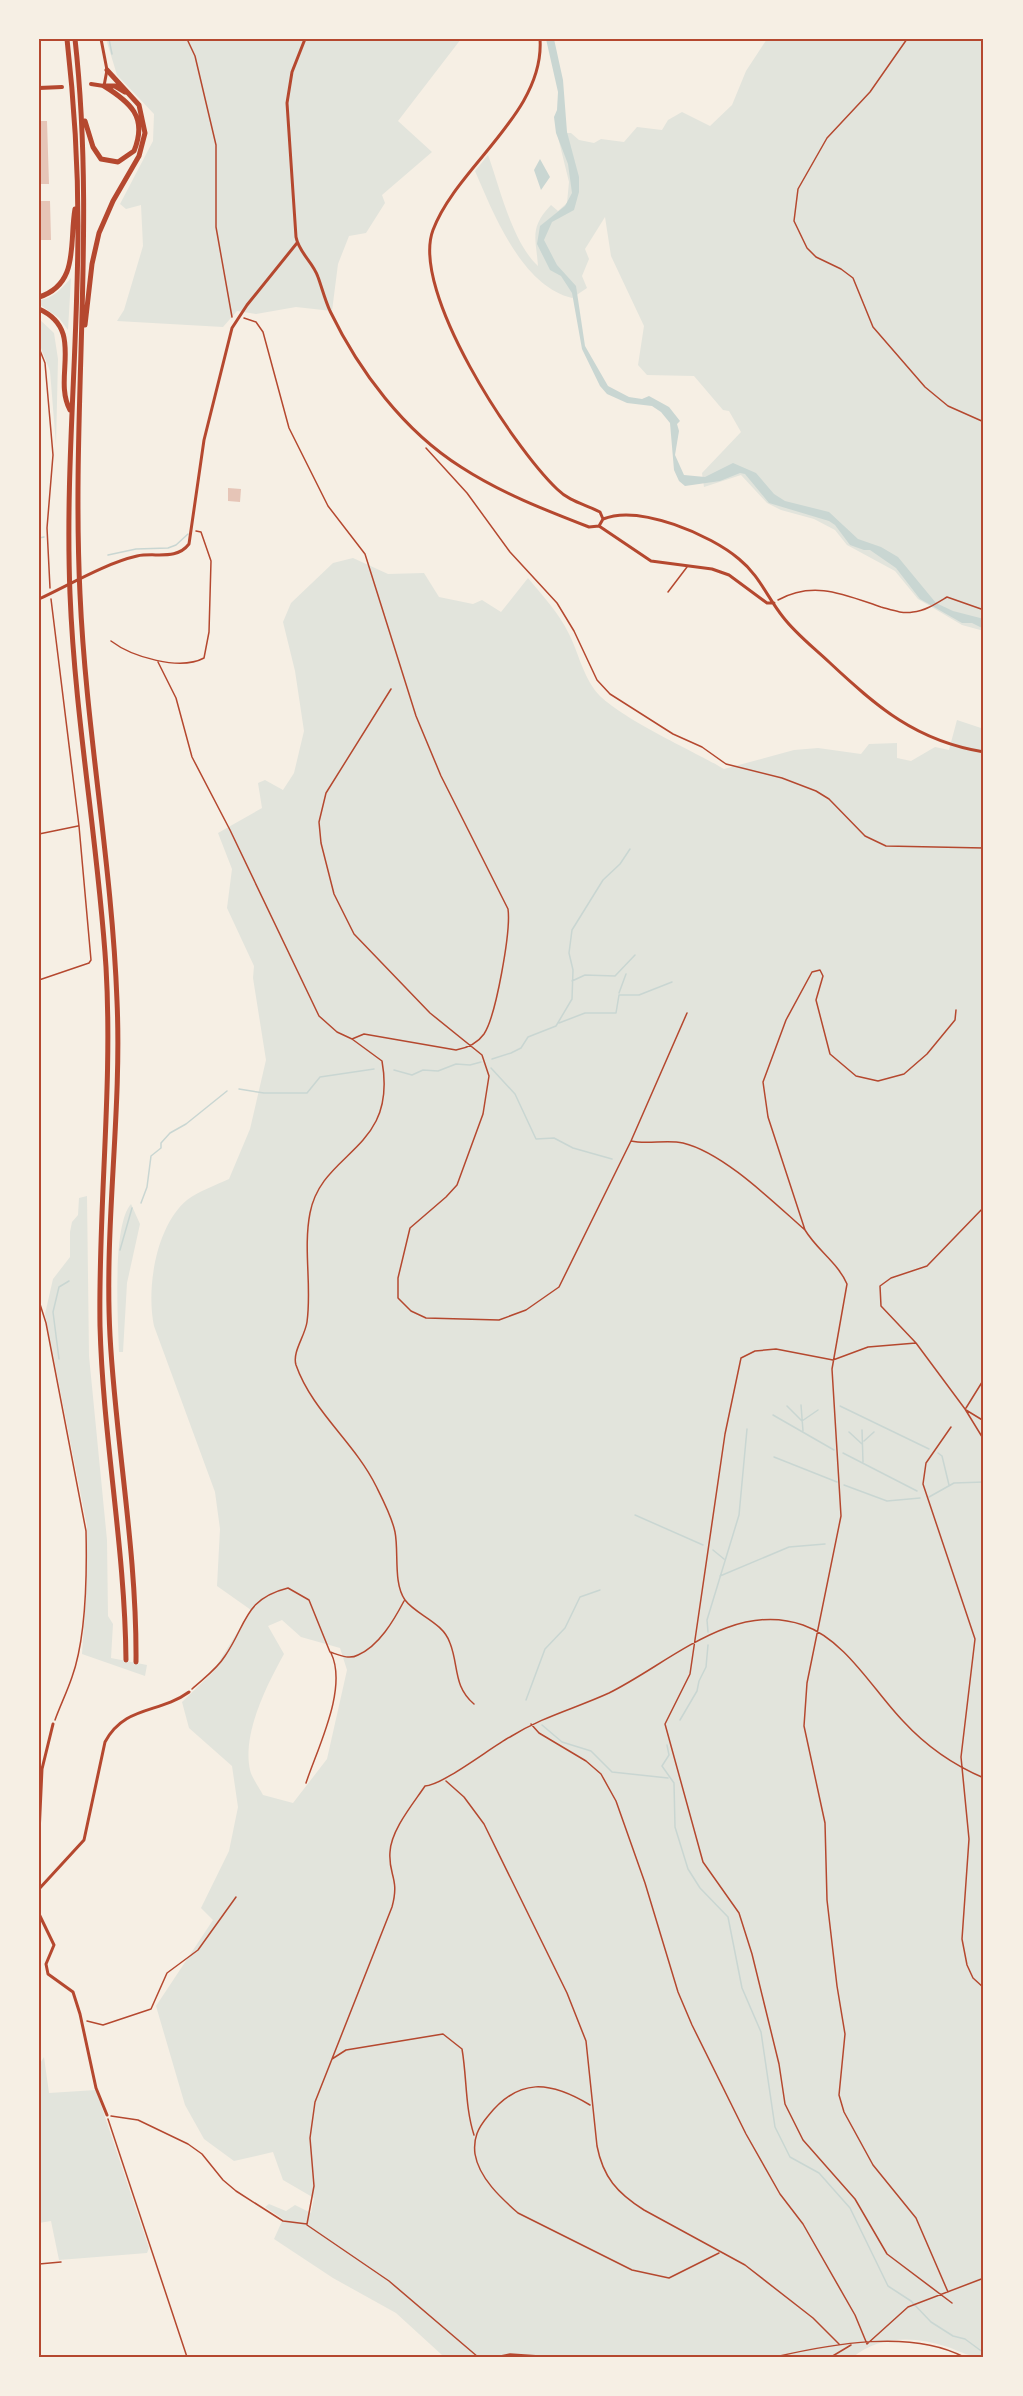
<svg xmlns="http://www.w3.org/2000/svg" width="1023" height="2396" font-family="Overpass,sans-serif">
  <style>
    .green { fill: #e2e4dc; fill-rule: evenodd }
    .water { fill: #c9d6d2 }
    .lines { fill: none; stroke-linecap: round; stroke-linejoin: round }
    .stream { stroke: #c9d6d2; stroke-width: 1.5 }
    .building { fill: #e6c5b7 }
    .path { stroke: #b5482f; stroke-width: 1.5 }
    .service { stroke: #b5482f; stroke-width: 1.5 }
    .minor { stroke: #b5482f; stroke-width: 3 }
    .secondary { stroke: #b5482f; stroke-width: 4 }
    .motorway { stroke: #b5482f; stroke-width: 5 }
    .neatline { fill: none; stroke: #b5482f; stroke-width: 2 }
  </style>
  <rect width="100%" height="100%" fill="#f6efe4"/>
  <path class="green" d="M106 39H461L398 121 432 152 382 195 385 203 366 233 349 236 338 264 332 311 296 307 256 314 237 311 223 327 117 321 124 310 143 246 141 205 126 209 120 204 153 141 154 114 117 75Z
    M767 39H984V631L962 625 918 599 895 571 847 545 835 530 814 519 781 510 767 503 741 475 704 487 702 473 741 432 729 411 723 410 694 376 647 375 638 365 644 326 611 256 605 217 585 249 589 259 582 276 587 288 572 298C522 286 494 215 475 171L488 155C500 188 512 242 538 266 536 238 529 228 551 205L558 211 567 203 569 182 557 133H571L579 140 594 143 601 139 624 142 637 127 662 130 668 120 682 112 710 126 732 105 746 71Z
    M71 278 68 330 59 318 39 304V300C53 299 62 288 71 278Z
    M39 319 54 333 58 359 56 445 50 371 39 343Z
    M353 558 388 574 424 573 439 597 473 604 482 600 501 612 528 578C542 595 559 613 569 634 578 652 582 672 594 689 612 715 694 751 724 769L794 750 818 748 861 754 869 744 897 743V758L911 761 935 747 949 750 957 720 984 729V2357C970 2357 961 2352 948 2347 916 2336 880 2335 853 2357L442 2355 396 2313 333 2278 274 2239 283 2219 265 2207 269 2204 286 2211 295 2205 311 2213 314 2198 283 2180 273 2152 234 2161 204 2139 185 2105 156 2006 213 1920 201 1908 229 1851 238 1807 232 1766 189 1728 182 1702 212 1673 251 1610 217 1586 220 1529 215 1492 154 1326C146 1288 156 1226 187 1200 199 1191 216 1185 229 1179L250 1129 266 1060 253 978 254 966 227 908 232 869 218 833 262 808 258 783 265 780 283 790 294 773 304 731 295 671 283 622 291 603 333 563ZM282 1620 301 1637 340 1648 347 1670 327 1759 293 1803 263 1795C259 1787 252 1778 250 1770 242 1733 267 1685 284 1654L268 1626Z
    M87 1196 89 1356 107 1540 108 1616 113 1624 111 1658 147 1665 145 1676 82 1654 87 1579V1526L45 1314 53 1279 70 1257V1232L72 1222 78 1215 79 1198Z
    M131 1204 140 1224 127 1283 123 1352H119C118 1320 112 1225 131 1204Z
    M44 2057 49 2093 96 2090 149 2248 147 2253 59 2260 51 2221 39 2223V2065Z"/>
  <path class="water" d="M546 39H554L563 80 567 132 579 177V192L574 210 552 222 544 240 557 265 576 286 585 346 608 386 629 397 642 399 649 396 669 407 680 421 677 424 679 431 675 455 684 475 705 477 733 463 756 473 774 494 785 501 829 512 858 539 881 547 898 557 936 603 953 611 984 619V629L972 623H962L920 599 896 568 870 550H864L850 545 835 525 829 521 769 503 745 474 740 473 720 481 685 486 679 481 674 470 670 423 661 412 652 406 627 403 607 394 600 386 582 349 572 293 561 276 550 270 537 244 540 226 565 206 572 193 568 164 556 133 554 117 557 110 558 92Z
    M540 159 550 177 541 190 534 170Z"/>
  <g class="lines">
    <path class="stream" d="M109 39 112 54
      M39 538 44 537
      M108 555 136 549 168 548 176 545 188 534
      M572 981 585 975 615 976 635 955
      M619 993 626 974
      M559 1023 585 1013H616L619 995H639L672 982
      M492 1059 511 1053 521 1048 528 1037 556 1026 572 999 573 970 569 953 572 930 603 880 620 864 630 849
      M491 1068 515 1094 536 1139 554 1138 573 1148 612 1159
      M394 1070 412 1075 423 1070 438 1071 456 1064 470 1065 481 1062
      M239 1089 264 1093H307L320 1077 374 1069
      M141 1203 147 1187 151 1156 161 1148V1143L170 1133 186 1124 227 1091
      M120 1250 132 1208
      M59 1359 53 1312 59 1287 69 1281
      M801 1405 803 1431
      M787 1406 802 1421 818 1410
      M840 1406 929 1449
      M773 1415 834 1450
      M862 1430 863 1462
      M849 1432 862 1444
      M864 1441 874 1432
      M843 1453 917 1491
      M938 1453 942 1456 949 1485
      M774 1457 837 1482
      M844 1485 887 1501 920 1498
      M929 1497 954 1483 984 1482
      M635 1515 703 1545
      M713 1550 724 1559
      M720 1576 789 1547 825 1544
      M708 1632 707 1620 739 1515 747 1429
      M526 1700 545 1649 565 1628 580 1597 600 1590
      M680 1720 697 1691 699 1681 706 1667 708 1645
      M542 1725 562 1742 591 1751 612 1772 668 1778
      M667 1745 669 1755 662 1766 674 1783 675 1827 688 1869 700 1888 728 1917 742 1988 761 2032 775 2127 790 2157 819 2173 850 2208 888 2286 911 2301 931 2322 953 2336 965 2339 984 2353"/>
  </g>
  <path class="building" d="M39 121H47L49 184H39Z
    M39 201H50L51 240H39Z
    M228 488 241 489 240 502 228 501Z"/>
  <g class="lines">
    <path class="path" d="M187 39 195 56 216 145V227L232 317
      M907 39 870 92 827 138 798 189 794 221 807 248 816 257 841 269 853 278 873 327 925 387 948 406 984 422
      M244 318 256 322 263 332 289 428 328 506 365 554 416 716 441 776 508 909C511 931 496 1016 484 1034 477 1044 467 1048 456 1050L364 1034 352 1039
      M39 348 45 363 53 455 47 528 50 588
      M426 448 467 493 510 552 557 603 574 631 597 680 610 694 673 734 702 747 726 764 782 778 816 791 829 799 865 836 886 846 984 848
      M778 600C814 580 845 595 881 607 892 610 902 614 913 612 925 611 937 603 947 597L984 610
      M111 641C132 657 180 671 204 658L209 632 211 561 201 532 196 531
      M158 662 176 698 192 757 230 830 319 1016 337 1032 352 1039 382 1061C398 1151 322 1150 310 1213 303 1249 312 1286 307 1322 305 1336 292 1352 296 1365 312 1411 355 1443 376 1486 383 1500 392 1517 395 1532 399 1552 393 1583 405 1600 416 1615 443 1622 450 1643 459 1666 453 1686 474 1704
      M391 689 326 793 319 822 321 843 334 894 354 934 430 1013 482 1055 489 1076 483 1114 457 1185 446 1197 410 1228 398 1278V1298L411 1311 426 1318 499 1320 526 1310 559 1287 631 1141 687 1013
      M39 834 78 826
      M39 980 89 963 91 960 79 826 51 599
      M631 1141C648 1145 666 1139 683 1143 724 1153 773 1202 805 1230
      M984 1207 927 1266 891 1278 880 1286 881 1306 916 1343 965 1409 984 1440
      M39 1301 46 1323 86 1531C87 1573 86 1638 72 1677 67 1692 60 1706 55 1720
      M916 1343 868 1347 833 1360 776 1349 755 1351 741 1358 725 1434 690 1674 665 1724 703 1862 739 1913 752 1954 779 2064 785 2104 803 2140 855 2199 887 2254 952 2303
      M966 1408 984 1379
      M966 1410 984 1421
      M951 1427 926 1463 923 1484 975 1639 961 1757 969 1839 962 1939 967 1965 973 1978 984 1988
      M192 1689C204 1678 217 1669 225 1656 247 1624 244 1599 288 1588L309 1600 330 1652C339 1655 349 1660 358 1655 379 1646 394 1620 404 1601
      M531 1724 539 1733 586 1761 601 1774 616 1801 645 1883 678 1992 692 2025 746 2134 780 2194 803 2224 855 2315 867 2344
      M446 1781 464 1797 484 1824 567 1993 586 2041 597 2146C603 2177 617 2193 644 2210L745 2265 813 2318 839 2344
      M306 1783C318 1747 348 1688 331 1653
      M87 2021 103 2025 151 2009 167 1973 198 1950 236 1897
      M332 2059 346 2050 443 2034 462 2049C467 2078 465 2107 474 2135
      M590 2105C550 2081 519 2077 488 2116 478 2128 473 2138 475 2154 479 2178 501 2198 518 2213L632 2270 669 2278 719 2253
      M111 2116 138 2120 188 2144 202 2154 223 2180 236 2191 283 2221 307 2224
      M108 2119 187 2357
      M307 2224 314 2186 310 2138 315 2102 392 1907C400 1878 388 1875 390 1852 391 1830 413 1804 425 1786 443 1785 490 1748 510 1737 544 1716 574 1709 609 1693 668 1664 733 1600 803 1625 846 1640 873 1690 903 1721 926 1746 953 1765 984 1778
      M307 2225 389 2281 478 2357
      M948 2292 916 2218 873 2165 844 2112 839 2095 845 2034 837 1986 827 1900 825 1823 804 1726 807 1683 841 1516 832 1369 847 1284C838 1263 817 1250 805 1230L768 1117 763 1082 786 1020 812 972 820 970 823 976 816 1000 830 1054 856 1076 878 1081 904 1074 927 1054 955 1020 956 1010
      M867 2344 908 2307 984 2278
      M496 2357 510 2354 554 2357
      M775 2357C831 2344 911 2329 964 2357
      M831 2357 851 2345"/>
    <path class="service" d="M668 592 687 567
      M39 2264 61 2262"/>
    <path class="minor" d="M101 39 107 70 104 86
      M305 39 292 72 287 103 296 237C299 253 313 262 318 277 322 288 325 300 330 311 359 371 404 431 461 467 501 493 545 510 589 527L599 526
      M540 39C545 113 457 166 433 230 410 291 513 447 557 489 570 502 585 504 600 512L603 519 599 526
      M603 519C639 504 711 535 739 559 759 575 767 597 783 617 796 634 813 647 829 662 877 707 916 741 984 752
      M599 526 651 561 712 569 729 575 767 603H774
      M39 599C69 585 106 563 137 556 155 552 176 561 189 544L204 440 232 328 247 305 297 243
      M39 1834 42 1769 53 1724
      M39 1889 84 1840 105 1742C125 1705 159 1714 189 1692
      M39 1914 54 1945 46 1964 48 1974 73 1992 80 2014 96 2088 107 2115"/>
    <path class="secondary" d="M91 84 104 86
      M39 88 62 87"/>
    <path class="motorway" d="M67 39C74 101 78 164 78 226 78 349 65 471 70 594 75 719 98 842 106 967 113 1087 98 1207 100 1326 103 1438 125 1548 126 1660
      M75 39C96 226 71 408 80 594 86 730 112 865 117 1001 122 1113 104 1224 110 1336 116 1445 137 1552 136 1662
      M106 86H115L125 92
      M85 121 93 147 101 159 118 162 134 151C148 117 130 102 104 86
      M39 297C80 284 69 242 75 209
      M39 309C86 330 52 377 70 410
      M85 325 92 264 99 233 113 201 139 156 145 133 139 105 107 70"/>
  </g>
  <rect width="1023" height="2396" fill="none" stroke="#f6efe4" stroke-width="81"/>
  <rect x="40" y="40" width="942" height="2316" class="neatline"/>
</svg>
